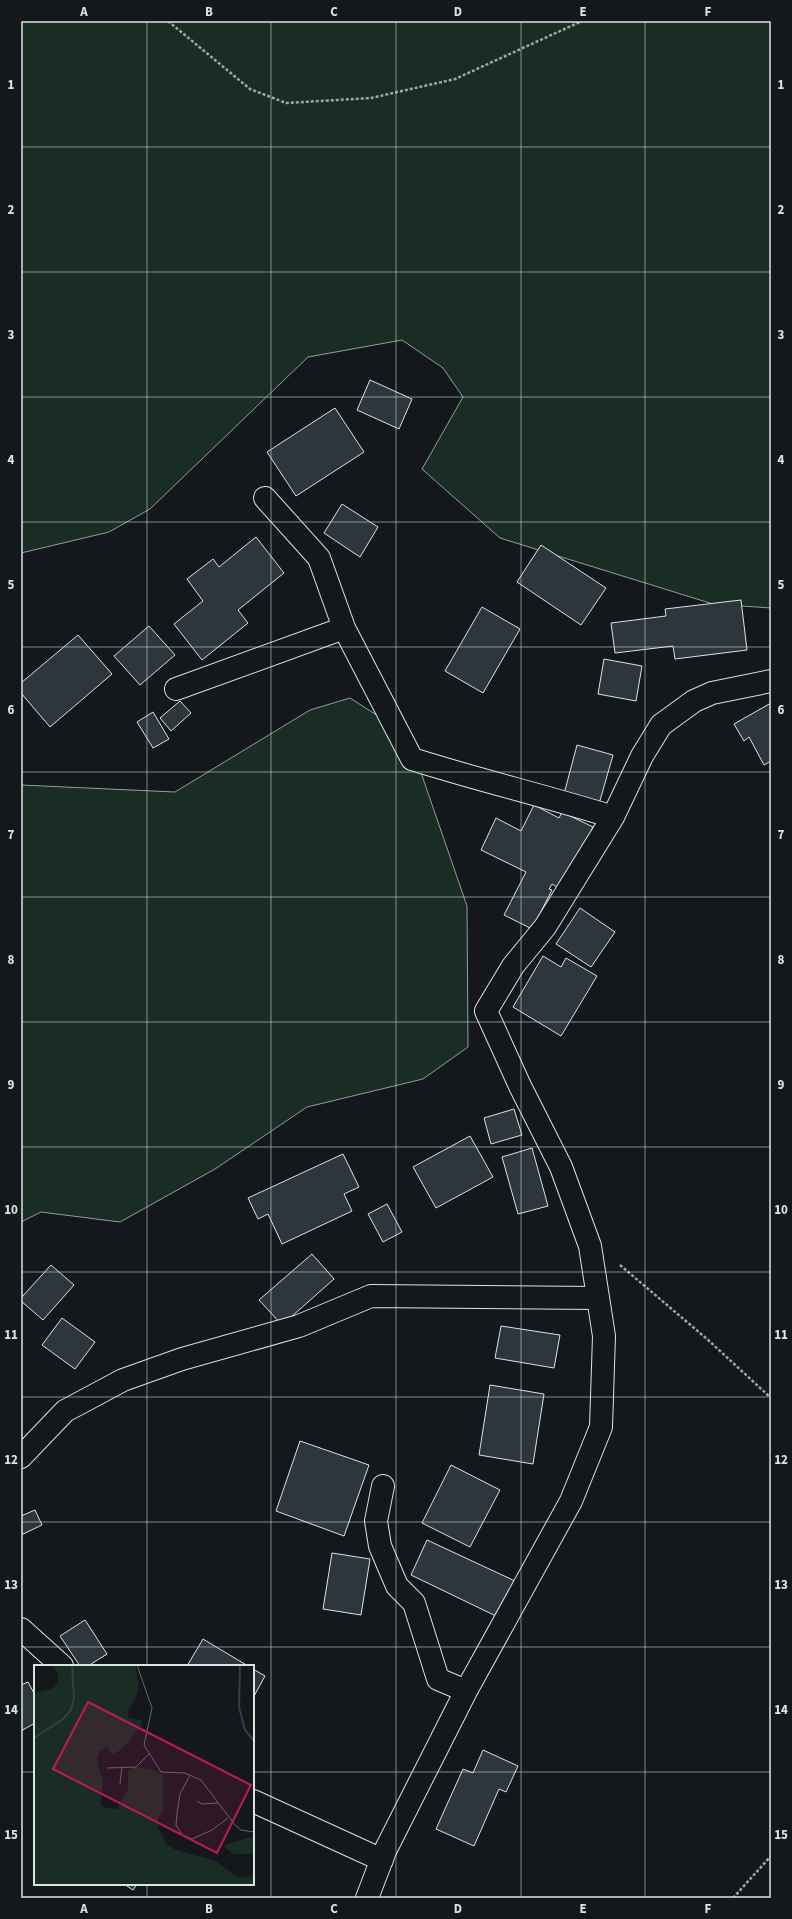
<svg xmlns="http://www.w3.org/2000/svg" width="792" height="1919" font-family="'Source Sans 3',sans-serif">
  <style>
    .green { fill: #1a2d24; stroke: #939e99 }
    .building { fill: #2c363c; stroke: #d8e6dc }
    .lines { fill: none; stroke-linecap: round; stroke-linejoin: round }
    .minor-casing { stroke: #d8e6dc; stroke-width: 24 }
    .path { stroke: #9da8a2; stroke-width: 2.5; stroke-dasharray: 3 2; stroke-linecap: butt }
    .minor { stroke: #14181c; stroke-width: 22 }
    .grid { fill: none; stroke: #d8e6dc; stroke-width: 1; stroke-opacity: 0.55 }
    .inset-river { fill: none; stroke: #2f3f4d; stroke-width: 2 }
    .inset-road { fill: none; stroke: #626a69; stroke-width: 1 }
    .view { fill: #c2185b; fill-opacity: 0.15; stroke: #c2185b; stroke-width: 2 }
    .inset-edge { fill: none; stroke: #d8e6dc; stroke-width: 2 }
    .neatline { fill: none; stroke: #d8e6dc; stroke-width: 1.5 }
    .grid-label { font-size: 13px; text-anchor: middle; font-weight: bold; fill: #d8e6dc }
  </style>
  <rect width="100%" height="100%" fill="#14181c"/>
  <path class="green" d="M21 21H771V608L713 604 500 538 422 469 463 397 443 368 402 340 308 357 150 509 109 532 21 553Z
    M350 698 408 735 467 906 468 1047 423 1079 307 1107 215 1169 120 1222 41 1212 21 1222V785L175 792 310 710Z"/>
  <path class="building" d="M370 380 412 399 399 429 357 410Z
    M335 408 364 452 296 496 267 452Z
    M342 504 378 527 360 557 324 533Z
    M256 537 284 573 238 610 248 623 202 660 174 624 203 601 187 579 213 559 219 567Z
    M541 545 606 588 581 625 517 582Z
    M741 600 747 650 675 659 673 646 615 653 611 623 666 616 665 609Z
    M482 607 520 629 483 693 445 671Z
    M149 626 175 655 140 685 114 656Z
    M78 635 112 674 50 727 21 693V683Z
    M604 659 642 666 636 701 598 694Z
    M180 701 191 713 171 731 160 718Z
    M771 703V761L764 765 749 737 744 741 734 724Z
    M153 712 169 739 153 748 137 722Z
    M577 745 613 755 599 804 564 794Z
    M534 805 559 818 562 812 593 827 563 890 552 884 549 889 552 890 532 929 504 915 526 872 481 850 496 818 521 831Z
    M580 908 615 932 591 967 556 944Z
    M543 956 561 967 566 958 597 976 561 1036 513 1007Z
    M514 1109 522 1135 491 1144 484 1118Z
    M470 1136 493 1177 436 1208 413 1167Z
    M532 1148 548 1206 518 1214 502 1157Z
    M343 1154 359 1187 344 1194 352 1211 282 1244 268 1214 258 1219 248 1198Z
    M387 1204 402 1232 383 1242 368 1214Z
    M312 1254 334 1279 282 1325 259 1300Z
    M51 1265 74 1285 43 1320 21 1301V1298Z
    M62 1318 95 1342 75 1369 42 1345Z
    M501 1326 560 1335 554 1368 495 1358Z
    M490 1385 544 1394 533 1464 479 1455Z
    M300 1441 369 1465 344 1536 276 1511Z
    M451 1465 500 1490 470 1547 422 1523Z
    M35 1510 42 1525 21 1535V1516Z
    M427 1540 515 1581 498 1617 411 1575Z
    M332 1553 370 1559 361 1615 323 1609Z
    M85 1620 107 1654 88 1666H80L60 1636Z
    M203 1639 248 1666H187Z
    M253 1669 265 1676 253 1698Z
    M28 1682 35 1695V1723L21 1731V1685Z
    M483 1750 518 1766 506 1792 499 1789 474 1846 436 1829 463 1769 473 1773Z
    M124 1884H137L133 1890Z"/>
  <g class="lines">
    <g class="minor-casing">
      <path id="minor" d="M265 498 319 558 344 628 412 759C478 780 546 796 613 817
        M176 689 344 628
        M21 1457 65 1411 123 1380 182 1359 299 1326 371 1296 598 1298
        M383 1486 376 1521 380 1546 397 1586 414 1603 438 1679 466 1691
        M21 1629 62 1666
        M253 1801 382 1860
        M367 1898 385 1851 466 1691 571 1501 601 1427 604 1336 590 1246 561 1167 520 1086 486 1011 513 966 545 927 613 817 642 756 661 725 694 701 712 693 771 681"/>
    </g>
    <path class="path" d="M168 21 250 89 286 103 371 98 455 79 582 21
      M620 1265 707 1339 771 1398
      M733 1898 771 1856"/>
    <use href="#minor" class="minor"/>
  </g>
  <path class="grid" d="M147 21V1666M271 21V1898M396 21V1898M521 21V1898M645 21V1898M21 147H771M21 272H771M21 397H771M21 522H771M21 647H771M21 772H771M21 897H771M21 1022H771M21 1147H771M21 1272H771M21 1397H771M21 1522H771M21 1647H771M21 1772H35M253 1772H771M147 1884V1898"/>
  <g transform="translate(34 1665)">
    <rect width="220" height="220" fill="#14181c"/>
    <path d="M16 0H101L105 19 101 36 95 43 94 53 107 55V61L87 85 78 89 73 82 66 85 63 94 69 118 66 138 71 143 83 144 94 124V105L100 102 117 104 129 110V147L124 153V162L132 179 142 185 182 196 202 212 212 213 220 209V220H0V28L20 23 24 16V7ZM220 171V189H200L191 183V180Z" fill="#1a2d24"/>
    <path class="inset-river" d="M206 0 205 42 211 65 220 76M0 73 29 54 37 45 40 33 38 0"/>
    <path class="inset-road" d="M103 0 118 43 110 80 127 107 151 108 167 115 201 160 207 165 220 167M73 103 102 102 116 88M156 110 146 129 143 148 142 160 148 170 158 174 178 165 194 153M86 119 88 102M163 136 168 139 184 138"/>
    <path class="view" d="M54 37 217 120 183 188 19 104Z"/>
    <rect width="220" height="220" class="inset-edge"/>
  </g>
  <rect width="792" height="1919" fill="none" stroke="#14181c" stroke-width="44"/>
  <rect x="22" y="22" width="748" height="1875" class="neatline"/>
  <g class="grid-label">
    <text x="84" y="16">A</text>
    <text x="209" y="16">B</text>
    <text x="334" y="16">C</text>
    <text x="458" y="16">D</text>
    <text x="583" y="16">E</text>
    <text x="708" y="16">F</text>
    <text x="11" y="89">1</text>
    <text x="781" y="89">1</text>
    <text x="11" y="214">2</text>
    <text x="781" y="214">2</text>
    <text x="11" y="339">3</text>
    <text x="781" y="339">3</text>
    <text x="11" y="464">4</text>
    <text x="781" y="464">4</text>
    <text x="11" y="589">5</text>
    <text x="781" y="589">5</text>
    <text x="11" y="714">6</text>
    <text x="781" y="714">6</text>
    <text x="11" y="839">7</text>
    <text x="781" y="839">7</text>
    <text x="11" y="964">8</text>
    <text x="781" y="964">8</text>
    <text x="11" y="1089">9</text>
    <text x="781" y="1089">9</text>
    <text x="11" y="1214">10</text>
    <text x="781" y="1214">10</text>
    <text x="11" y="1339">11</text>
    <text x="781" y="1339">11</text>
    <text x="11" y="1464">12</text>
    <text x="781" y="1464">12</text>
    <text x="11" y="1589">13</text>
    <text x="781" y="1589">13</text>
    <text x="11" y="1714">14</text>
    <text x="781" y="1714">14</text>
    <text x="11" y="1839">15</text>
    <text x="781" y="1839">15</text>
    <text x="84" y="1913">A</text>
    <text x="209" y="1913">B</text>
    <text x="334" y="1913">C</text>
    <text x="458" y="1913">D</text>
    <text x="583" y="1913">E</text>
    <text x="708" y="1913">F</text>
  </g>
</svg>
